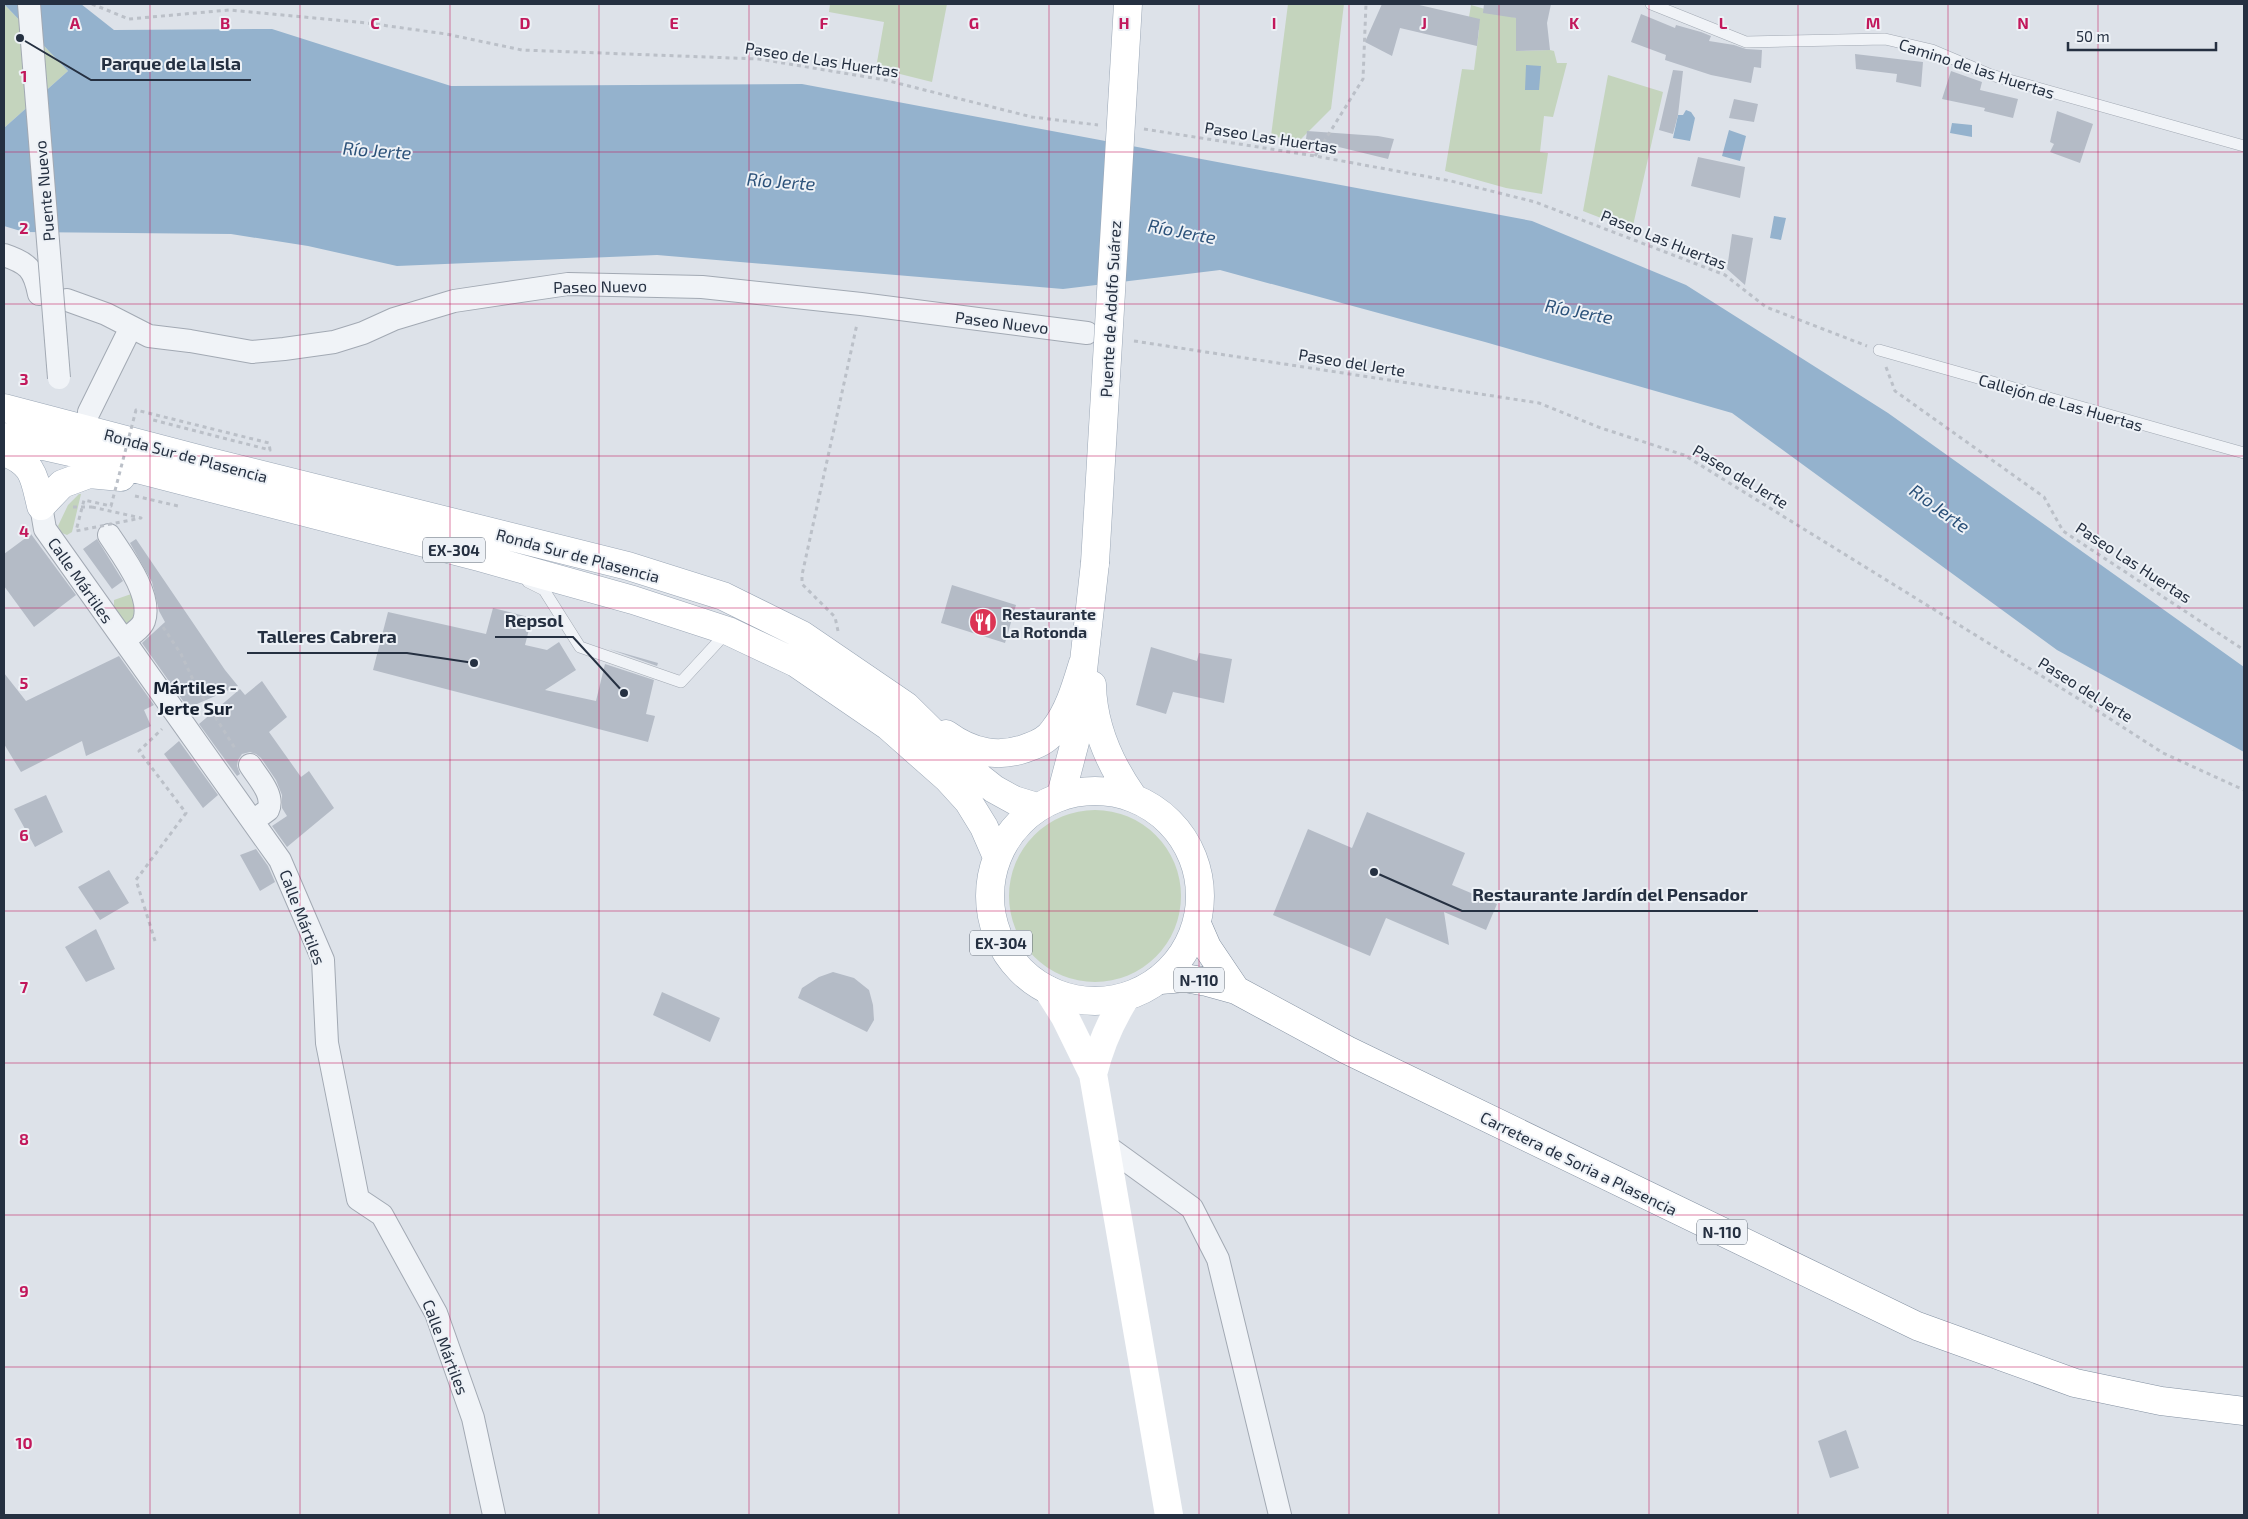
<svg xmlns="http://www.w3.org/2000/svg" width="2248" height="1519" font-family="'Exo 2',sans-serif">
  <style>
    .green { fill: #c4d4bd }
    .water { fill: #94b2cd }
    .building { fill: #b4bbc6 }
    .lines { fill: none; stroke-linecap: round; stroke-linejoin: round }
    .lane-casing { stroke: #a2a9b3; stroke-width: 12 }
    .street-casing { stroke: #a2a9b3; stroke-width: 24 }
    .primary-casing { stroke: #9ba7b6; stroke-width: 29 }
    .highway-casing { stroke: #8390a1; stroke-width: 29 }
    .path { stroke: #bbc0c8; stroke-width: 3; stroke-dasharray: 4 4; stroke-linecap: butt }
    .lane { stroke: #f0f3f7; stroke-width: 11 }
    .street { stroke: #f0f3f7; stroke-width: 22 }
    .secondary { stroke: #fff; stroke-width: 28 }
    .primary { stroke: #fff; stroke-width: 28 }
    .highway { stroke: #fff; stroke-width: 28 }
    .street-bridge-casing { stroke: #a2a9b3; stroke-width: 24; stroke-linecap: butt }
    .primary-bridge-casing { stroke: #9ba7b6; stroke-width: 29; stroke-linecap: butt }
    .path-bridge { stroke: #bbc0c8; stroke-width: 3; stroke-dasharray: 4 4; stroke-linecap: butt }
    .street-bridge { stroke: #f0f3f7; stroke-width: 22 }
    .primary-bridge { stroke: #fff; stroke-width: 28 }
    .grid { fill: none; stroke: #c2185b; stroke-width: 1; stroke-opacity: 0.55 }
    .labels { text-anchor: middle; dominant-baseline: central; stroke-width: 4; stroke-linejoin: round; paint-order: stroke }
    .shield { fill: #edf1f6; stroke: #616a77; stroke-width: 1 }
    .shield-label { font-size: 15px; font-weight: bold; fill: #253041 }
    .street-label { font-size: 16px; fill: #253041; stroke: #edf1f6 }
    .poi-label { font-size: 16px; font-weight: bold; fill: #253041; stroke: #edf1f6; text-anchor: start }
    .water-label { font-size: 18px; font-style: italic; fill: #2b5179; stroke: #edf1f6 }
    .neighbourhood-label { font-size: 18px; font-weight: bold; fill: #172131; stroke: #edf1f6 }
    .grid-label { font-size: 16px; text-anchor: middle; font-weight: bold; fill: #c2185b; stroke: #edf1f6; stroke-width: 4; stroke-linejoin: round; paint-order: stroke }
    .leader { fill: none; stroke: #253041; stroke-width: 2 }
    .callout-dot { fill: #253041; stroke: #edf1f6; stroke-width: 2 }
    .callout-label { font-size: 18px; text-anchor: middle; font-weight: bold; fill: #253041; stroke: #edf1f6; stroke-width: 4; stroke-linejoin: round; paint-order: stroke }
  </style>
  <rect width="100%" height="100%" fill="#dde2e9"/>
  <path class="green" d="M4 4 68 71 4 128Z
    M830 4H947L932 82 876 68 884 22 829 12Z
    M1288 4H1344L1331 109 1299 141 1271 136Z
    M1471 5 1516 18V51L1550 50 1554 51 1557 63H1567L1553 117 1544 116 1540 152 1548 153 1542 194 1506 188 1445 171 1462 69 1474 70 1479 30 1467 29Z
    M1608 75 1663 92 1632 230 1583 211Z
    M79 494H81L72 532 67 535 62 533 58 526 68 505Z
    M134 593 136 615 131 627 114 617V600Z
    M1009 896a86 86 0 1 1 172 0a86 86 0 1 1-172 0Z"/>
  <path class="water" d="M4 4H81L114 30 272 29 451 86 802 84 1532 221 1686 285 1888 413 2244 667V752L2057 650 1732 413 1485 342 1220 270 1063 289 657 255 397 266 308 246 231 234 24 232 4 226V128L68 71Z
    M1526 65 1541 66 1539 90H1525Z
    M1686 110 1691 112 1695 118 1690 141 1673 138 1678 115H1683Z
    M1952 123 1972 125V137L1950 133Z
    M1729 130 1746 136 1740 161 1722 156Z
    M1774 216 1786 218 1781 240 1770 238Z"/>
  <path class="building" d="M1382 4H1415L1480 19 1477 46 1400 28 1392 56 1365 42Z
    M1484 4H1551L1547 23 1550 50 1516 51V18L1483 13Z
    M1641 14 1675 28 1676 25 1701 32 1711 36 1709 41 1734 45 1746 49 1762 50 1761 68 1754 67 1751 83 1711 75 1665 60 1666 55 1631 42Z
    M1855 54 1923 62 1921 87 1896 82 1897 74 1856 69Z
    M1673 70 1683 71 1678 115 1673 134 1659 130Z
    M1951 71 1982 82 1980 90 2018 99 2013 118 1984 111 1985 108 1942 99Z
    M1734 99 1758 104 1754 122 1729 118Z
    M2057 111 2093 124 2080 163 2050 152 2054 144 2050 142Z
    M1307 131 1378 136 1394 139 1388 159 1306 139Z
    M1698 157 1745 167 1740 198 1691 186Z
    M1732 234 1753 238 1745 285 1727 269Z
    M31 534 76 595 34 627 4 586V554Z
    M97 539 123 581 112 589 83 549Z
    M136 539 225 670 238 686 188 708 142 643 165 622 159 611 152 582 130 543Z
    M952 585 1016 605 1005 643 941 623Z
    M493 608 532 618 525 645 547 650 559 642 576 670 545 690 596 701 605 664 654 680 646 714 655 716 648 742 373 670 388 612 486 634Z
    M1151 647 1197 661 1199 653 1232 659 1224 703 1173 692 1166 714 1136 705Z
    M609 649 658 663 657 666Z
    M119 656 154 705 144 710 151 726 86 756 82 741 21 772 4 744V673L26 701Z
    M262 681 287 717 269 732 301 777 309 771 334 808 287 847 272 826 287 816 282 808V795L276 780 261 758 256 754 250 752 242 754 238 760 237 766 240 774 237 776 199 724 240 689 245 695Z
    M179 741 218 795 203 808 164 754Z
    M46 795 63 832 35 847 14 809Z
    M1367 812 1465 853 1452 885 1497 904 1486 930 1444 912 1449 945 1386 918 1370 956 1273 915 1308 829 1352 848Z
    M256 849 268 866 275 882 260 891 240 855Z
    M109 870 129 903 100 920 78 887Z
    M96 929 115 969 86 982 65 947Z
    M833 972 854 978 869 990 873 1005 874 1020 867 1032 798 998 802 988 819 977Z
    M662 992 720 1018 710 1042 653 1015Z
    M1846 1430 1859 1468 1830 1478 1818 1441Z"/>
  <g class="lines">
    <g class="lane-casing">
      <path id="lane" d="M1651 4 1746 42 1885 39 1932 50 1991 75 2244 146
        M1879 350 2244 453
        M528 582 544 590 580 647 681 682 728 631"/>
    </g>
    <g class="street-casing">
      <path id="street" d="M4 255C28 263 34 269 39 294
        M67 300 106 314 149 336 190 341 252 352 284 349 334 342 363 333 394 319 454 301 568 284 702 287 861 304 1087 333
        M89 412 131 327
        M41 506 45 529 280 860 323 960 327 1043 358 1199 382 1215 436 1313 473 1418 494 1515
        M109 535C122 555 153 595 144 621 141 629 130 635 124 640
        M250 765C258 778 275 795 268 810L253 821
        M1105 1145 1192 1208 1218 1259 1280 1515"/>
    </g>
    <g class="primary-casing">
      <path id="primary" d="M4 408 210 462 628 566 723 596 802 635 906 706 975 774 994 789 1014 800 1037 807
        M4 437 75 453 479 557 633 600 728 631 796 663 888 726 948 779 968 801 984 827 997 857
        M4 452C34 463 34 477 41 506
        M41 506 62 484 89 474 121 477
        M1092 685C1093 727 1109 763 1133 797
        M946 734C972 753 999 759 1029 747 1038 744 1049 738 1054 730 1069 711 1076 686 1083 663
        M990 896a105 105 0 1 1 210 0a105 105 0 1 1-210 0Z
        M1061 795 1075 742 1095 563"/>
    </g>
    <g class="highway-casing">
      <path id="highway" d="M1197 924 1207 947 1236 990
        M1160 980 1185 978 1207 982 1236 990 1347 1050 1917 1326 2075 1383 2161 1401 2244 1411"/>
    </g>
    <path class="path" d="M92 4 129 19 229 10 367 23 446 34 522 50 759 59 885 80 1032 117 1098 125
      M1144 129 1315 156 1451 181 1535 202 1725 275 1766 307 1867 346
      M1315 156 1363 79 1366 4
      M1134 341 1539 403 1601 428 1684 455 2087 704 2163 753 2244 790
      M1886 367 1895 391 2044 497 2063 531 2244 650
      M135 496 178 506
      M73 507H92
      M163 627 181 654 196 686 236 750
      M838 631 835 617 802 584V575L857 324
      M155 941 136 880 186 813 139 751 162 729"/>
    <use href="#lane" class="lane"/>
    <use href="#street" class="street"/>
    <path class="secondary" d="M1048 990 1065 1017 1093 1074 1169 1515
      M1093 1074C1100 1046 1110 1022 1126 997"/>
    <use href="#primary" class="primary"/>
    <use href="#highway" class="highway"/>
    <g class="street-bridge-casing">
      <path id="street-bridge" d="M29 4 59 378"/>
    </g>
    <g class="primary-bridge-casing">
      <path id="primary-bridge" d="M1095 563 1128 4"/>
    </g>
    <path class="path-bridge" d="M92 507 141 518 76 531 84 500 111 506 136 410 269 443 270 450 153 420"/>
    <use href="#street-bridge" class="street-bridge"/>
    <use href="#primary-bridge" class="primary-bridge"/>
  </g>
  <path class="grid" d="M150 4V1515M300 4V1515M450 4V1515M599 4V1515M749 4V1515M899 4V1515M1049 4V1515M1199 4V1515M1349 4V1515M1499 4V1515M1649 4V1515M1798 4V1515M1948 4V1515M2098 4V1515M4 152H2244M4 304H2244M4 456H2244M4 608H2244M4 760H2244M4 911H2244M4 1063H2244M4 1215H2244M4 1367H2244"/>
  <defs>
    <g id="restaurant-disc" transform="scale(1.4375)"><circle r="9.5" fill="#dc3454" stroke="#edf1f6"/><path d="M-5-6h1v4h1v-4h1v4h1v-4h1v5L-1.5 .5V6h-2V.5L-5-1ZM5-6V6H3V1.5H1.5Q1.5-4 5-6Z" fill="#fff"/></g>
  </defs>
  <g fill-rule="evenodd">
    <use href="#restaurant-disc" x="983" y="622"/>
  </g>
  <g class="labels">
    <g class="shield">
      <rect x="423" y="537.5" width="62" height="25" rx="4"/>
      <rect x="970" y="930.5" width="62" height="25" rx="4"/>
      <rect x="1174" y="967.5" width="50" height="25" rx="4"/>
      <rect x="1697" y="1219.5" width="50" height="25" rx="4"/>
    </g>
    <g class="shield-label">
      <text x="454" y="550">EX-304</text>
      <text x="1001" y="943">EX-304</text>
      <text x="1199" y="980">N-110</text>
      <text x="1722" y="1232">N-110</text>
    </g>
    <g class="street-label">
      <text transform="translate(822 59) rotate(9)">Paseo de Las Huertas</text>
      <text transform="translate(1977 68) rotate(18)">Camino de las Huertas</text>
      <text transform="translate(1271 137) rotate(9)">Paseo Las Huertas</text>
      <text transform="translate(44 191) rotate(-95)">Puente Nuevo</text>
      <text transform="translate(1664 239) rotate(22)">Paseo Las Huertas</text>
      <text transform="translate(600 286) rotate(-1)">Paseo Nuevo</text>
      <text transform="translate(1110 309) rotate(-87)">Puente de Adolfo Suárez</text>
      <text transform="translate(1002 322) rotate(7)">Paseo Nuevo</text>
      <text transform="translate(1352 362) rotate(9)">Paseo del Jerte</text>
      <text transform="translate(2061 402) rotate(16)">Callejón de Las Huertas</text>
      <text transform="translate(186 455) rotate(15)">Ronda Sur de Plasencia</text>
      <text transform="translate(1741 476) rotate(31)">Paseo del Jerte</text>
      <text transform="translate(578 555) rotate(15)">Ronda Sur de Plasencia</text>
      <text transform="translate(2134 562) rotate(33)">Paseo Las Huertas</text>
      <text transform="translate(81 580) rotate(55)">Calle Mártiles</text>
      <text transform="translate(2086 689) rotate(32)">Paseo del Jerte</text>
      <text transform="translate(303 917) rotate(69)">Calle Mártiles</text>
      <text transform="translate(1579 1163) rotate(26)">Carretera de Soria a Plasencia</text>
      <text transform="translate(446 1347) rotate(69)">Calle Mártiles</text>
    </g>
    <g class="poi-label">
      <text x="1002" y="613">Restaurante<tspan x="1002" dy="18">La Rotonda</tspan></text>
    </g>
    <g class="water-label">
      <text transform="translate(377 150) rotate(4)">Río Jerte</text>
      <text transform="translate(781 181) rotate(4)">Río Jerte</text>
      <text transform="translate(1182 231) rotate(11)">Río Jerte</text>
      <text transform="translate(1579 311) rotate(11)">Río Jerte</text>
      <text transform="translate(1940 508) rotate(36)">Río Jerte</text>
    </g>
    <g class="neighbourhood-label">
      <text x="195" y="687">Mártiles -<tspan x="195" dy="21">Jerte Sur</tspan></text>
    </g>
  </g>
  <g class="grid-label">
    <text x="75" y="29">A</text>
    <text x="225" y="29">B</text>
    <text x="375" y="29">C</text>
    <text x="525" y="29">D</text>
    <text x="674" y="29">E</text>
    <text x="824" y="29">F</text>
    <text x="974" y="29">G</text>
    <text x="1124" y="29">H</text>
    <text x="1274" y="29">I</text>
    <text x="1424" y="29">J</text>
    <text x="1574" y="29">K</text>
    <text x="1723" y="29">L</text>
    <text x="1873" y="29">M</text>
    <text x="2023" y="29">N</text>
    <text x="24" y="82">1</text>
    <text x="24" y="234">2</text>
    <text x="24" y="385">3</text>
    <text x="24" y="537">4</text>
    <text x="24" y="689">5</text>
    <text x="24" y="841">6</text>
    <text x="24" y="993">7</text>
    <text x="24" y="1145">8</text>
    <text x="24" y="1297">9</text>
    <text x="24" y="1449">10</text>
  </g>
  <path class="leader" d="M20 38L91 80H251M624 693L573 637H495M474 663L407 653H247M1374 872L1462 911H1758"/>
  <g class="callout-dot">
    <circle cx="20" cy="38" r="5"/>
    <circle cx="624" cy="693" r="5"/>
    <circle cx="474" cy="663" r="5"/>
    <circle cx="1374" cy="872" r="5"/>
  </g>
  <g class="callout-label">
    <text x="171" y="70">Parque de la Isla</text>
    <text x="534" y="627">Repsol</text>
    <text x="327" y="643">Talleres Cabrera</text>
    <text x="1610" y="901">Restaurante Jardín del Pensador</text>
  </g>
  <rect width="2248" height="1519" fill="none" stroke="#253041" stroke-width="10"/>
  <path d="M2068 42v8h148v-8" fill="none" stroke="#253041" stroke-width="2.5"/>
  <text x="2076" y="42" font-size="15" fill="#253041" stroke="#edf1f6" stroke-width="4" paint-order="stroke">50 m</text>
</svg>
